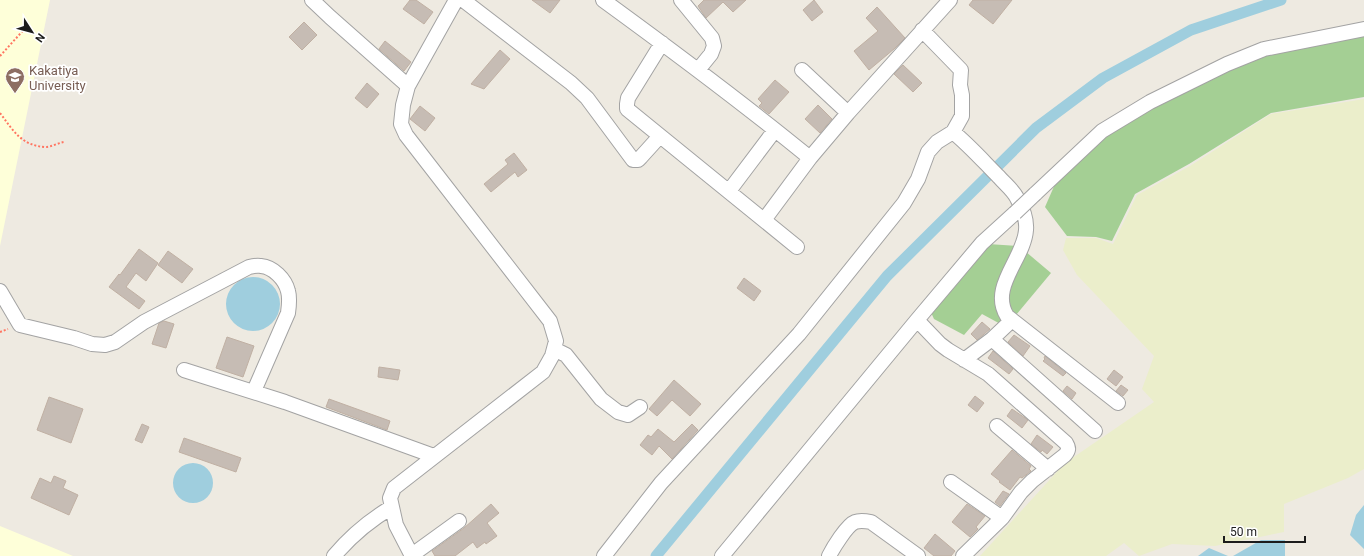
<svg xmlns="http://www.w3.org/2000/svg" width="1364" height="556" font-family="Roboto,sans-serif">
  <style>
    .education { fill: #feffd9 }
    .farmland { fill: #ebeecb }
    .forest { fill: #a4cf94 }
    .water { fill: #9fcede }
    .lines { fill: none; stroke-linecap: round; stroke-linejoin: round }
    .canal { stroke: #9fcede; stroke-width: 11 }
    .building { fill: #c6bcb4; stroke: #c0b0a3 }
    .minor-casing { stroke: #a3a3a3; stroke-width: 16 }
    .path { stroke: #ff7561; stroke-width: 2; stroke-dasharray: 2 2; stroke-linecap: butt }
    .minor { stroke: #fff; stroke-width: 14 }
    .minor-bridge-casing { stroke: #a3a3a3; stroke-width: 16; stroke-linecap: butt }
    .minor-bridge { stroke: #fff; stroke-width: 14 }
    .labels { text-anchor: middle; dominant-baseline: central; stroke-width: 3.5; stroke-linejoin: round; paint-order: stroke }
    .education-label { font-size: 13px; fill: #785e54; stroke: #fff; text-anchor: start }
  </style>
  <rect width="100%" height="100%" fill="#eeeae1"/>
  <path class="education" d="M0 0H50L0 246Z
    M0 526 73 556H0Z"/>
  <path class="farmland" d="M1364 99V469L1348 478 1284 504V532L1215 546 1172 544 1139 556 1124 543 1106 556H980L1065 463 1154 402 1142 389 1154 356 1077 275 1063 250 1066 238H1096L1113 244 1137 195 1190 166 1271 114Z"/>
  <path class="forest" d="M1364 34V97L1271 113 1189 164 1135 194 1112 241 1096 237 1067 236 1045 207 1059 175 1110 131 1168 99 1252 56Z
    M988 244 1019 246 1051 273 1006 327 982 314 964 335 934 319 930 310 954 287Z"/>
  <path class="water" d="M226 304a27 27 0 1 1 54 0a27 27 0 1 1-54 0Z
    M173 483a20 20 0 1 1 40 0a20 20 0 1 1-40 0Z
    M1364 505V549L1350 535 1356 515Z
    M1261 540H1285V556H1233Z
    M1209 548 1228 556H1198Z"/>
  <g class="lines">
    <path class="canal" d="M656 556 887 276 1036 128 1103 78 1191 30 1281 0"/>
  </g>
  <path class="building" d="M410 0H416L433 12 424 24 403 9Z
    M532 0H560L550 13Z
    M704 0H746L733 12 723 2 706 18 698 6Z
    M814 0 823 12 812 21 803 10Z
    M973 0H1012L993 24 969 5Z
    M877 7 905 38 894 49 869 70 854 51 878 31 866 18Z
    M304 22 317 35 302 50 289 37Z
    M385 41 411 62 404 71 379 49Z
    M500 50 510 59 484 89 471 84Z
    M903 65 922 83 913 92 894 74Z
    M775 80 789 92 769 114 759 106 762 103 758 99Z
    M367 83 379 94 367 108 355 98Z
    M818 105 832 119 820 133 805 119Z
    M420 106 435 118 425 131 410 119Z
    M514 153 527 170 518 177 515 172 491 192 484 184 508 164 505 160Z
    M139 249 158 263 146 281 136 273 126 287 145 301 139 309 109 287 119 274 120 275Z
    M168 251 193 269 182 283 158 265Z
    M744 278 761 291 754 301 737 288Z
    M164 321 174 324 166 348 152 344 159 323Z
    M982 322 990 329 977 340 971 334Z
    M1014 335 1030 346 1023 356 1008 342Z
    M227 337 254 346 243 377 216 368Z
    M993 351 1013 369 1009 374 988 358Z
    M1045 356 1066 373 1063 376 1043 361 1045 359 1044 358Z
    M379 367 400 370 398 380 378 377Z
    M1114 370 1123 377 1116 386 1107 379Z
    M674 380 701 404 690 416 672 400 657 416 649 409Z
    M1121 385 1128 390 1123 396 1116 391Z
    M1067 386 1076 393 1072 399 1063 391Z
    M975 396 984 403 977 412 968 405Z
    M49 397 83 409 71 443 37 430Z
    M329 399 390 421 387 430 326 407Z
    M1012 409 1028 420 1022 428 1007 416Z
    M142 424 149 427 142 443 135 440Z
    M692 424 698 430 672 459 659 446 652 455 640 445 648 435 651 437 658 429 674 442Z
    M1037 435 1053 447 1047 454 1042 450 1041 452 1031 444Z
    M184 438 241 458 236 472 179 452Z
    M1012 450 1031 466 1029 469 1031 471 1022 478 1020 477 1010 490 999 482 1000 481 991 474Z
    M54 476 66 481 63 488 78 495 69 515 31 498 40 478 51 483Z
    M1003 491 1009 494 1000 506 995 502Z
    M491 504 499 513 487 523 497 536 486 544 485 542 477 548 473 542 455 556H435L432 551 464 528Z
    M967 504 985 516 976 527 978 529 970 537 952 522Z
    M935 534 955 551 951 556H934L924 548Z"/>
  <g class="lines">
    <g class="minor-casing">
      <path id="minor" d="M312 0 330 17 408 86
        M463 0 571 83 587 98 633 160H638L641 157 660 136
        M603 0C673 51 743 103 810 158
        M681 0 712 38 714 46 711 54 698 70
        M662 43 628 98 627 104V109L797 247
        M802 70 848 113
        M953 132C970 146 984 162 999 177 1005 184 1013 190 1017 198 1022 207 1027 220 1026 230 1024 259 989 287 1007 316L1118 403
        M729 191 775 130
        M1035 194 1102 131 1150 102 1227 64 1264 49 1364 29
        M764 220 810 158 848 113 950 0
        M0 291 20 325 74 338 92 344 105 345 115 342 144 322 249 267C253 266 257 265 261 266 273 267 285 279 288 291 290 298 289 306 288 313L254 391
        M917 320 940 344 948 350 988 374 1066 443C1069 448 1069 450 1065 455L1032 481 1021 492 1002 518
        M992 339 1095 431
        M554 349 566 355 601 399 618 412 628 415 640 407
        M964 360 992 339 1011 321
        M184 370 285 402 434 456
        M997 426 1048 469
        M951 482 1002 518 963 556
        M412 555 459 521
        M334 556C350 537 370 520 392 507
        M412 556 396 525 390 498 394 488 543 372 552 356 556 341 550 321 406 135 401 124 403 105 408 86 456 0
        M604 556 661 483 799 334 904 203 918 179 928 152 937 142 953 132 962 116V95L960 85 961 70 922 30
        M722 556 917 320 982 243 1015 213
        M829 556C833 548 847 525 855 522 860 520 866 521 871 522L918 556"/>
    </g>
    <path class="path" d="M0 56 29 24
      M0 113C13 130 21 146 46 147 51 147 58 143 64 142
      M0 332 8 329"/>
    <use href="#minor" class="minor"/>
    <g class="minor-bridge-casing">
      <path id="minor-bridge" d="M1015 213 1035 194"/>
    </g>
    <use href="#minor-bridge" class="minor-bridge"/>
  </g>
  <defs>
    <g id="university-pin" transform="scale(1)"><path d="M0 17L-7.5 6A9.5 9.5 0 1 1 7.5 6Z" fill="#8d6e63" stroke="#fff"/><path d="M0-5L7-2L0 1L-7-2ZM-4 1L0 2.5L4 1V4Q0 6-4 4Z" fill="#fff"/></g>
  </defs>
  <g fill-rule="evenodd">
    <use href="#university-pin" x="15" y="77"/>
  </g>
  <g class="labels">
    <g class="education-label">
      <text x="29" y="70">Kakatiya<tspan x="29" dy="15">University</tspan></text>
    </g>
  </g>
  <g transform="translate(32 32) rotate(126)" stroke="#ffffff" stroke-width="3" paint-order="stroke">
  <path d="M0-3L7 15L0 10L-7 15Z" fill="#1c1c1c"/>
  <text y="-6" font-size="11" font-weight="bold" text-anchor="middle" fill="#1c1c1c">N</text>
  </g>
  <path d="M1224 536v6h81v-6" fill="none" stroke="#1c1c1c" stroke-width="2"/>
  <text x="1230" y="536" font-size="12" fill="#1c1c1c" stroke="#ffffff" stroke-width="3" paint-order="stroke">50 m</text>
</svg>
